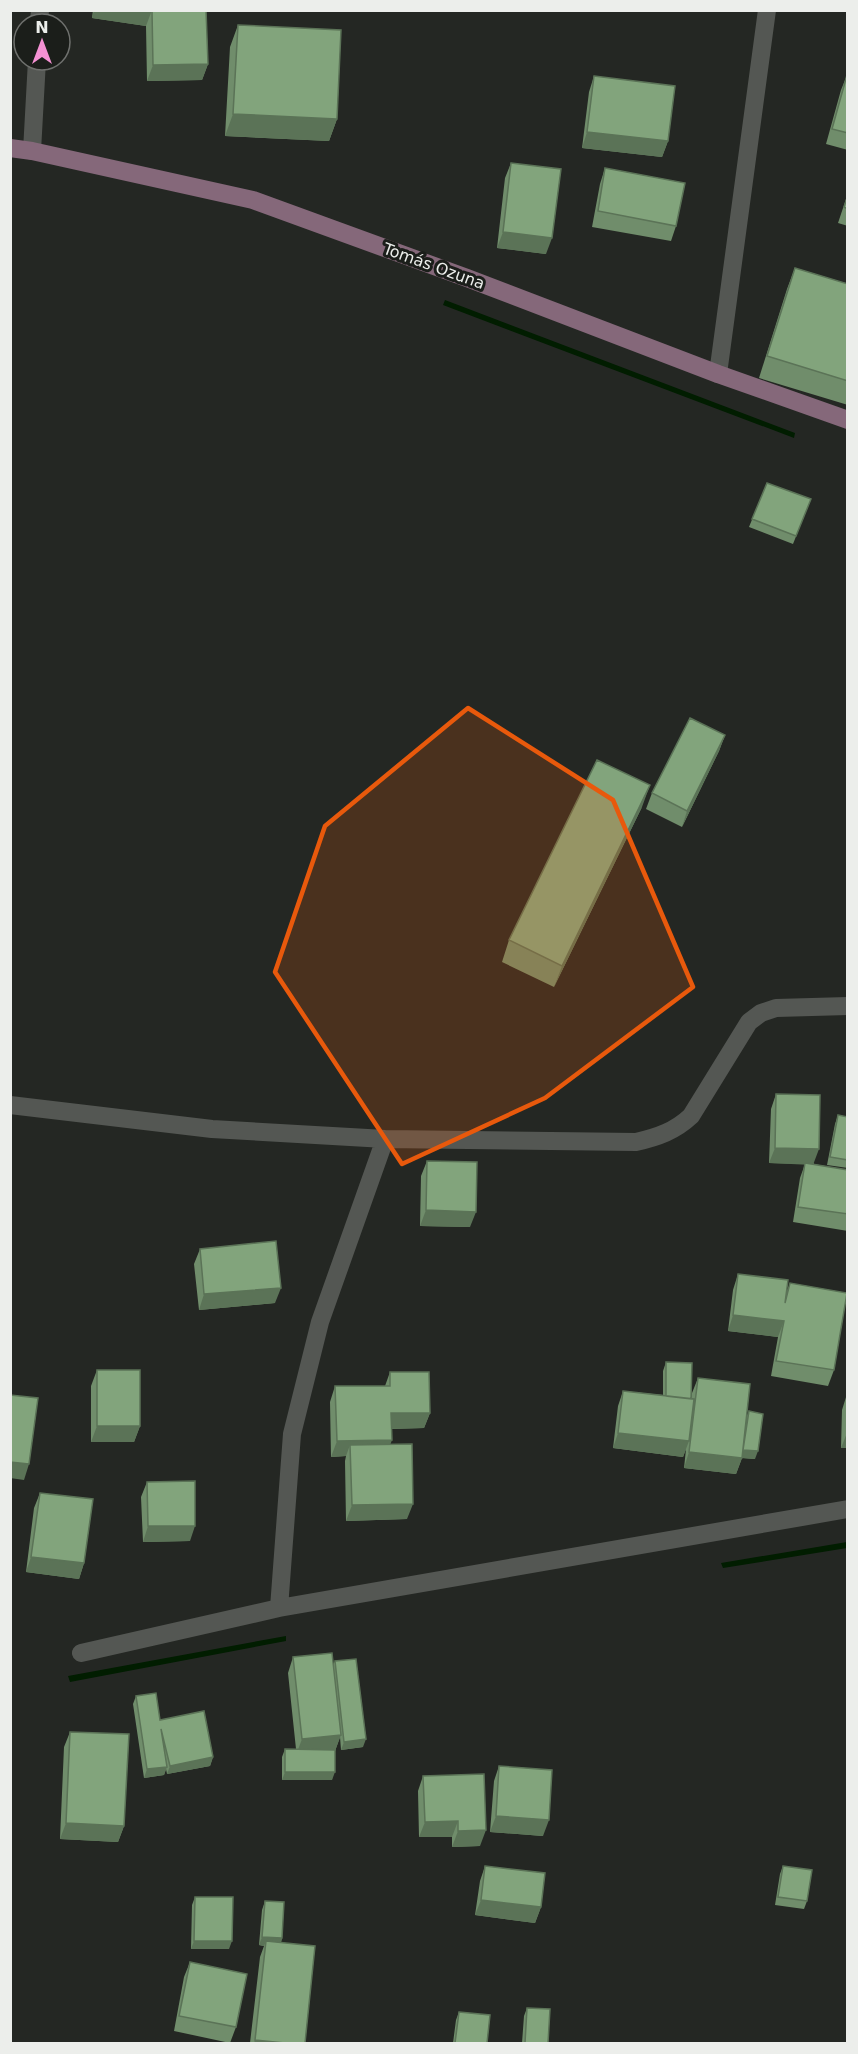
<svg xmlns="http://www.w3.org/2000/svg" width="858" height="2054" font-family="'DejaVu Sans',sans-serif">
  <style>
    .water { fill: #011d00 }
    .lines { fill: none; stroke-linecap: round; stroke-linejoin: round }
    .street { stroke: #545753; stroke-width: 18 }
    .secondary { stroke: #85687a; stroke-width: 18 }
    .wall { fill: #708d6b }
    .shaded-wall { fill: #5b7357 }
    .building { fill: #82a47c; stroke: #5b7357; stroke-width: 1.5 }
    .marked { fill: #e8590c; fill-opacity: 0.2; stroke: #e8590c; stroke-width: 4.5; stroke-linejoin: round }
    .labels { text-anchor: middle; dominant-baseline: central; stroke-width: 6; stroke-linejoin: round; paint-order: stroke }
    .street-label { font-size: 16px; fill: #eceeeb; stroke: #1b1e1a }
  </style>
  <rect width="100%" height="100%" fill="#242723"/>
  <path class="water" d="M445 300 795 433 794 438 443 305Z
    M847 1542V1548L723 1568 721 1563Z
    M286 1636V1641L70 1682 68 1676Z"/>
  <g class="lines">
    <path class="street" d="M39 24 40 10
      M32 151 37 60
      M718 374 767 10
      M10 1105 212 1129 385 1139 636 1142C658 1137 675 1131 691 1116L749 1022 761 1013 776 1008 848 1006
      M279 1608 292 1434 320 1322 385 1139
      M81 1653 279 1608 848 1509"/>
    <path class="secondary" d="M10 148 32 151 253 200 467 278 718 374 848 420"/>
  </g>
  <path class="wall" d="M93 10H206L208 64 202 80 147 81 146 26 92 18Z
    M238 25 337 119 329 141 225 136 230 47Z
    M847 75H848V150L826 144 841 90Z
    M594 76 668 141 662 157 582 148 589 92Z
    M511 163 546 254 497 248 505 178Z
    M605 168 676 226 671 241 592 227 600 184Z
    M848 193V226L838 223Z
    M795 268 848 284V405L759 378 787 289Z
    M767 483 811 499 793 544 749 527Z
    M725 735 719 751 682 827 646 809 652 793Z
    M642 807 554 987 502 962 509 940Z
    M776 1094 814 1164 848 1170V1231L793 1222 800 1178 805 1164 769 1163 771 1109Z
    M838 1115 848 1117V1168L827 1165 835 1124Z
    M427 1161 470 1227 420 1226 421 1176Z
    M200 1249 275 1303 199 1310 194 1264Z
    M738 1274 787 1292 790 1283 834 1370 828 1386 771 1376 778 1337 728 1331 733 1290Z
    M848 1342V1386H847Z
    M666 1362 691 1399 692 1393 698 1378 746 1418 749 1411 755 1459 742 1458 736 1474 684 1468 686 1449 683 1457 613 1448 618 1406 623 1391 663 1395V1371Z
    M97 1370 140 1426 134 1442H91V1386Z
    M390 1372 430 1413 424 1428 391 1429 390 1444 407 1519 346 1521 345 1461 346 1456 331 1457 330 1402 335 1386H385Z
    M847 1394 848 1448H841L842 1410Z
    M147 1482 190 1541 143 1542 141 1497Z
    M40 1493 84 1563 79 1579 26 1572 34 1508Z
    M293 1657 333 1665 335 1661 363 1747 341 1750 340 1737 335 1751 332 1780H282V1757L285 1749H296L288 1673Z
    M136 1696 160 1720 213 1757 210 1766 167 1774 166 1769 164 1775 144 1778 133 1704Z
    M70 1732 124 1826 118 1842 60 1839 64 1747Z
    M499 1766 543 1836 490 1832 494 1781Z
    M423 1776 480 1846 452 1847V1837H419L418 1791Z
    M485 1866 541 1907 535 1923 475 1915 480 1881Z
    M783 1866 807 1901 804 1909 775 1905 780 1874Z
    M195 1897 229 1949H191L192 1905Z
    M265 1901 282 1938 281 1943 305 2043H250L260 1957 264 1946 259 1945 262 1910Z
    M190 1962 236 2027 230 2043 174 2031 184 1977Z
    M527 2008 548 2043H522L524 2016Z
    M459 2012 487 2043H453L456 2020Z"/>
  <path class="shaded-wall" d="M94 10H152L146 26 92 18Z
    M208 64 202 80 147 81 153 65Z
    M233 114 337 119 329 141 225 136Z
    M587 132 668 141 662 157 582 148Z
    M503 232 552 238 546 254 497 248Z
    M725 735 719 751 682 827 687 811Z
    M650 785 642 807 554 987 562 966Z
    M775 1148 819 1149 813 1165 769 1163Z
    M426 1210 476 1212 470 1227 420 1226Z
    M281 1288 275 1303 199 1310 204 1294Z
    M733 1315 784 1321 778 1337 728 1331Z
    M391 1413H430L424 1428 385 1429Z
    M97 1426H140L134 1442H91Z
    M618 1433 689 1441 683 1457 613 1448Z
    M847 1433 848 1448H841Z
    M392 1440 386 1456 350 1445 346 1456 331 1457 337 1441Z
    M743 1450 758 1451 755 1459 742 1458 736 1474 684 1468 689 1452 740 1458Z
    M10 1462 29 1464 24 1480 10 1478Z
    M413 1504 407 1519 346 1521 352 1505Z
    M148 1526H195L190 1541 143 1542Z
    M31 1557 84 1563 79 1579 26 1572Z
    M341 1735 335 1751 296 1755 302 1739Z
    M366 1739 363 1747 341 1750 344 1742Z
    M213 1757 210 1766 167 1774 170 1766Z
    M167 1767 164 1775 144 1778 147 1769Z
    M285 1772H335L332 1780H282Z
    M496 1816 549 1820 543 1836 490 1832Z
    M458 1821 452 1837H419L425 1822Z
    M66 1823 124 1826 118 1842 60 1839Z
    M486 1830 480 1846 452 1847 458 1831Z
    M481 1900 541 1907 535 1923 475 1915Z
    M262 1937 282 1938 279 1947 266 1941 264 1946 259 1945Z
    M194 1941H232L229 1949H191Z
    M255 2040 285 2043H254Z"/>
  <path class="building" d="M152 10H206L208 64 153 65Z
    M238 25 341 30 337 119 233 114Z
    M847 75H848V133L832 129Z
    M594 76 675 86 668 141 587 132Z
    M511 163 561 169 552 238 503 232Z
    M605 168 685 183 676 226 598 211Z
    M848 195V209L844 207Z
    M795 268 848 284V381L767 356Z
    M767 483 811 499 796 536 752 519Z
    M690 718 725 735 687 811 652 793Z
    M597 760 650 785 562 966 509 940Z
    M776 1094 820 1095 819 1149 775 1148Z
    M838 1115 848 1117V1160L830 1157Z
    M427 1161 477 1162 476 1212 426 1210Z
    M805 1163 848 1170V1214L798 1207Z
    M276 1241 281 1288 204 1294 200 1249Z
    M738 1274 788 1280 785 1303 790 1283 847 1293 834 1370 776 1361 784 1321 733 1315Z
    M666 1362 692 1363 691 1399 666 1396Z
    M97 1370H140V1426H97Z
    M390 1372H429L430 1413H391L392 1440 337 1441 335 1386H390Z
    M698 1378 750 1384 742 1458 689 1452Z
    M623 1391 694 1399 689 1441 618 1433Z
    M847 1394H848V1433H847Z
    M10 1395 38 1398 29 1464 10 1462Z
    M749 1411 763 1414 758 1451 743 1450Z
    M412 1444 413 1504 352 1505 350 1445Z
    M195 1481V1526H148L147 1482Z
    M40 1493 93 1499 84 1563 31 1557Z
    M332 1653 341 1735 302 1739 293 1657Z
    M356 1659 366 1739 344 1742 335 1661Z
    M156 1693 160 1720 204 1711 213 1757 170 1766 161 1729 167 1767 147 1769 136 1696Z
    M70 1732 129 1734 124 1826 66 1823Z
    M285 1749 335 1750V1772H285Z
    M499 1766 552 1770 549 1820 496 1816Z
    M484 1774 486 1830 458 1831V1821L425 1822 423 1776Z
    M485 1866 545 1873 541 1907 481 1900Z
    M783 1866 812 1870 807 1901 778 1897Z
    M195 1897H233L232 1941H194Z
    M265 1901 284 1902 282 1938 262 1937Z
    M266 1941 315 1946 305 2043H285L255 2040Z
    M190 1962 247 1974 236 2027 179 2016Z
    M527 2008 550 2009 548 2043H525Z
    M459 2012 490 2015 487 2043H455Z"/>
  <path class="marked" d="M468 708 613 800 693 987 545 1098 402 1164 275 972 325 826Z"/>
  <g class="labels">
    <g class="street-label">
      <text transform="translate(434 266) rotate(20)">Tomás Ozuna</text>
    </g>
  </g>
  <rect width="858" height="2054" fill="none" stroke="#eceeeb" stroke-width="24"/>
  <g transform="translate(42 42)"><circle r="28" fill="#1b1e1a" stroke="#6f716e" stroke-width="1.5"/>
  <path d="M0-4.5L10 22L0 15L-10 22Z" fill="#f491d3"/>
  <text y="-9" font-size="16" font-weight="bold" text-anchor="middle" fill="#eceeeb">N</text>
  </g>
</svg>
